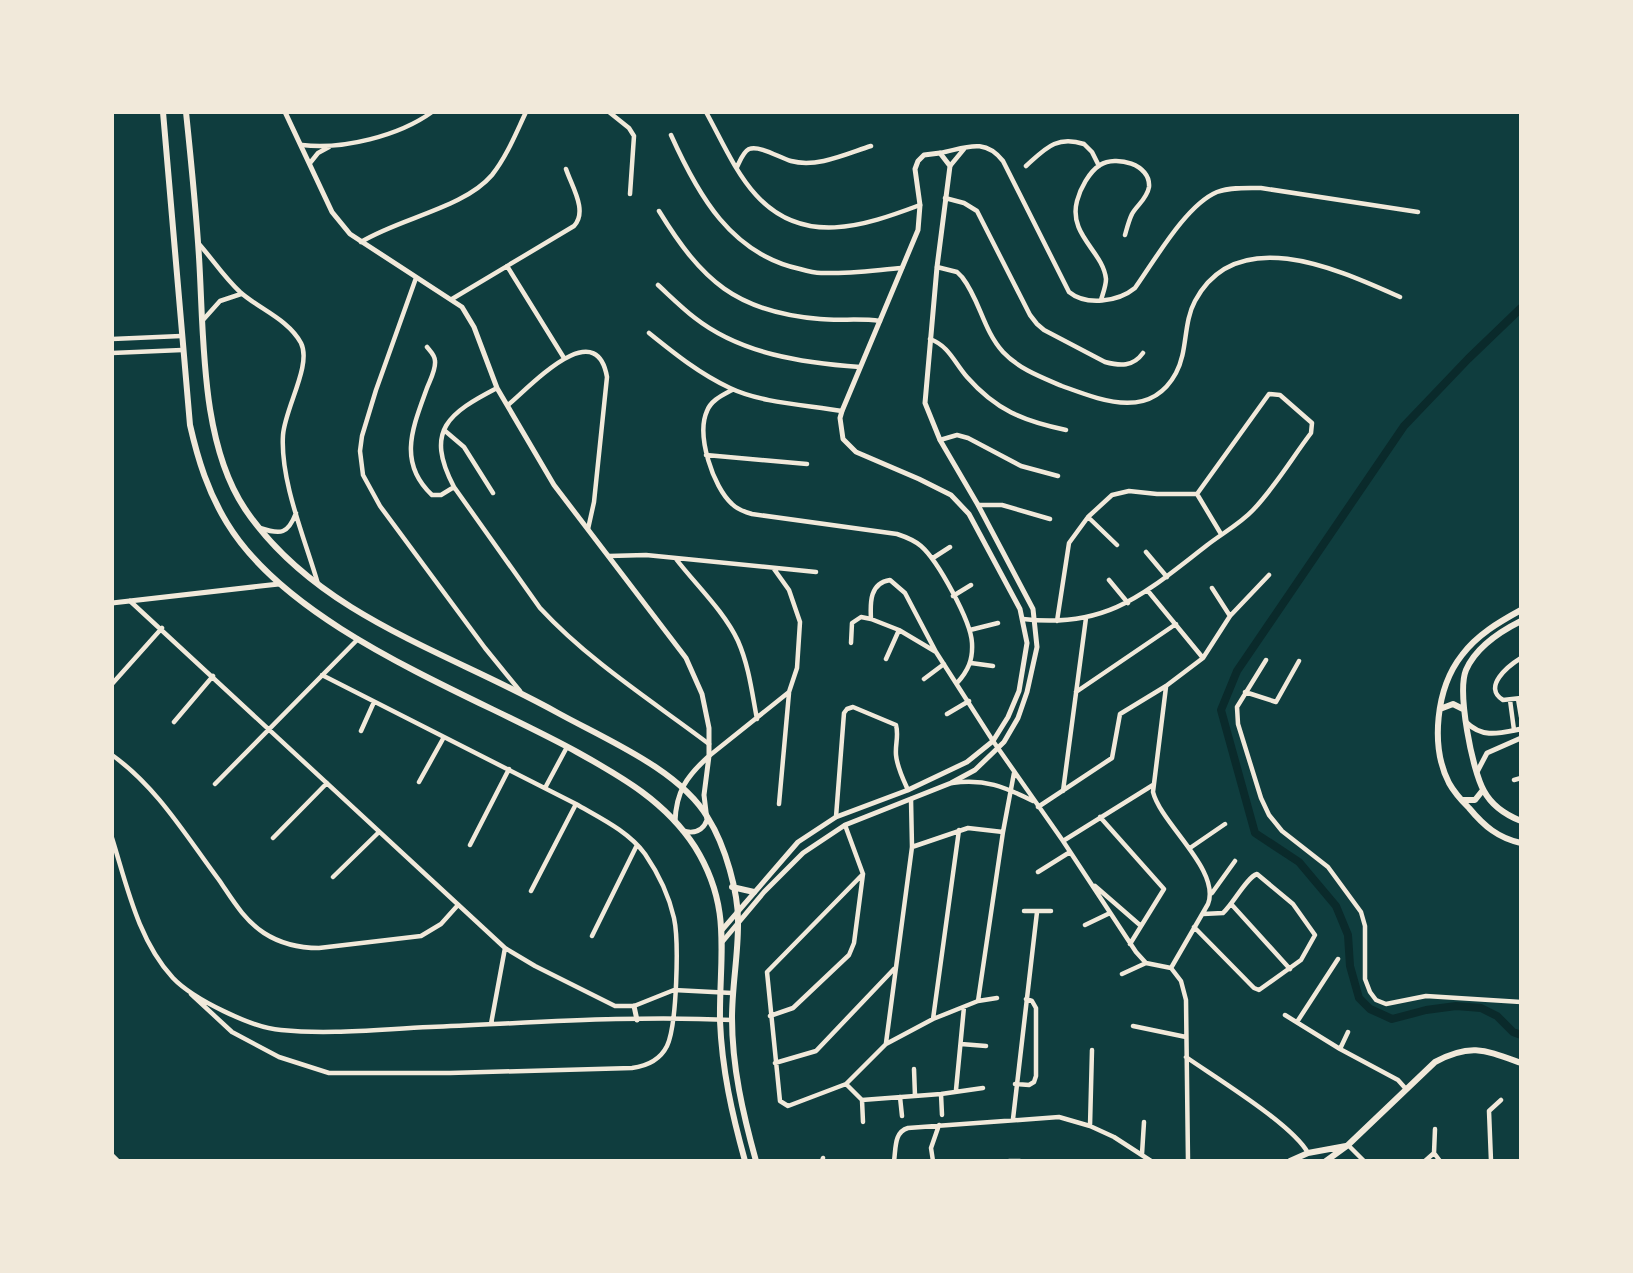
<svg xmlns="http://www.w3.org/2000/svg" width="1633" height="1273" font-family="Roboto,sans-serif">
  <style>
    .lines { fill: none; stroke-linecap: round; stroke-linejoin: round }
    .canal { stroke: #0a2a2b; stroke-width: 8 }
    .minor { stroke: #f1e9da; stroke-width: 4.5 }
    .tertiary { stroke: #f1e9da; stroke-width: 5 }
    .secondary { stroke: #f1e9da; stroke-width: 6 }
  </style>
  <rect width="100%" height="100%" fill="#0f3d3e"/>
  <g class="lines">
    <path class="canal" d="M1521 308 1468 359 1404 426 1237 671 1221 710 1255 833 1299 862 1336 906 1348 935 1350 966 1359 998 1370 1009 1392 1019 1426 1010 1456 1006 1481 1008 1497 1016 1513 1032 1521 1035"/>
    <path class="minor" d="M609 112 629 128 634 136 630 194
      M706 112C721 139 735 172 756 195 803 247 864 226 920 205
      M671 135C698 195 731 254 800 269 807 271 814 273 821 273 848 274 876 270 902 268
      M302 145C342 150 399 136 432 112
      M940 153C966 148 984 137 1003 161L1069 292C1086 306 1118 302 1135 288 1155 260 1186 205 1217 192 1231 187 1247 188 1261 188L1418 212
      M310 163 318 153 329 147
      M950 166 964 149
      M1026 166C1045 149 1056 135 1084 144L1092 152 1099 166
      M737 167C740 161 743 152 749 149 760 145 780 158 791 161 817 168 846 154 871 146
      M945 198 964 203 977 211 1030 315 1037 324 1044 330 1105 362C1120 366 1133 367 1143 353
      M659 211C702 281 736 312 820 319 840 321 860 318 880 321
      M361 242C400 218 464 208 492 175 507 156 516 133 526 112
      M199 244C214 261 223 276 240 292 259 309 288 319 301 343 312 365 285 408 283 435 280 481 305 539 318 584
      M507 266 564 358
      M937 267 957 272 962 277C980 300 983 330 1003 352 1019 369 1041 377 1062 386 1101 400 1150 421 1176 373 1188 351 1183 323 1195 301 1237 222 1339 270 1400 297
      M416 278 376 390 362 436 360 451 363 475 380 506 485 648 520 691
      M658 285C670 296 682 308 695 318 741 354 803 363 860 367
      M452 299 574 226C588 211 572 187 566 169
      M1101 300C1103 293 1106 286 1106 279 1103 251 1068 235 1077 201 1080 189 1089 172 1100 165 1116 155 1151 164 1149 187 1147 199 1137 205 1132 214 1129 220 1127 228 1125 235
      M203 320 220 301 241 294
      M649 333C675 354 700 374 730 388 761 403 807 405 842 411
      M112 339 181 336
      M930 339C949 346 954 362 967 377 996 410 1023 421 1066 430
      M427 347C431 352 435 355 435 361 436 370 430 380 427 388 413 427 397 462 432 495H441L454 487
      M112 353 182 350
      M497 388C449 413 424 430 454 487L540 608C589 661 652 701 709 744
      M732 390C723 395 711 400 707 411 696 435 713 487 732 504 737 509 745 512 752 514L897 534C906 537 914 540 921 546 938 561 971 621 972 643 973 660 968 671 957 683
      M508 405C530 387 596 314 607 377L594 502 588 529
      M444 430 464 447 493 493
      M940 440 957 435 968 438 1021 466 1058 476
      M706 455 807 464
      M1197 494 1221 534
      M978 505H1002L1050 519
      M1088 517 1117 545
      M260 528C281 535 288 534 296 513
      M1146 552 1167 577
      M609 556 646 555 816 572
      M933 558 950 547
      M676 559C696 585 724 611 738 641 749 666 752 693 757 719
      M1109 580 1128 603
      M1212 588 1230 616
      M1148 591 1203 658
      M953 596 971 585
      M130 601 505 948 535 966 615 1006H634L674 990 732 993
      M1023 619C1107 629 1144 594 1206 546 1221 534 1240 524 1253 510 1275 487 1292 458 1311 433L1312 423 1280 395 1269 394 1197 494H1157L1129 491 1112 495 1088 517 1069 543 1057 621
      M970 630 998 623
      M851 643 852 623 861 617 871 619
      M936 652 899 630 871 619C870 602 870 583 890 580L905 593 936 652 993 741 1063 841 1136 952 1146 963 1171 968
      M1521 658C1508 666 1482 687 1503 700L1521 698
      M886 659 899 630
      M1266 660 1237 707 1238 724 1261 798 1269 815 1282 831 1328 867 1361 912 1365 926V979L1370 992 1376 1000 1386 1004 1426 996 1521 1002
      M971 663 993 666
      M924 679 944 664
      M112 684 162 628
      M1166 687 1153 792C1161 824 1221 870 1208 904L1171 968
      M1076 692 1176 624
      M1245 692 1276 702 1299 661
      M1518 699 1521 717
      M1510 700 1514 730
      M947 714 969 701
      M174 722 213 676
      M361 731 374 702
      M112 755C157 787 186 836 219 880 232 899 244 920 264 933 281 944 299 948 319 948L421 936 441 924 458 905
      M709 756 789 692 797 668 800 622 789 590 774 569
      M1514 780 1521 778
      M419 782 444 737
      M952 783C984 778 1005 787 1033 801
      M215 784 358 639
      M545 788 567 747
      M1063 791 1086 618
      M779 804 789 693
      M1038 807 1112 758 1120 714 1166 686 1203 658 1230 616 1269 575
      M836 817 844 713 847 709 853 707 896 725C899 736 895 744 896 755 897 767 903 779 908 790
      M1100 817 1164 889 1130 944
      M112 838C127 886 138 940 173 978 193 999 252 1028 281 1030 330 1035 381 1029 430 1027 530 1023 631 1015 732 1020
      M273 838 327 783
      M1063 841 1153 785
      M470 845 509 769
      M912 847 968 828 1003 832
      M1190 848 1225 824
      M1038 872 1070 852
      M863 874 767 972 780 1101 788 1106 846 1084 886 1044 933 1019 978 1001 997 998
      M333 877 379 832
      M1095 886 1141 926
      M531 891 576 804
      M1212 893 1235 861
      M1232 905 1290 969
      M1024 911H1051
      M1085 925 1110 913
      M1194 927 1254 988 1259 990 1301 960 1315 935 1293 904 1257 874C1247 877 1233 904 1223 913L1203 914
      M592 936 637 845
      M1171 968 1181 981 1186 1000 1188 1161
      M1122 974 1146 963
      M191 994 232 1032 279 1057 329 1073H450L632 1068C647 1066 660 1060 667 1046 677 1025 679 941 674 918 669 896 658 873 645 854 628 831 600 818 576 804L322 675
      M978 1001 1003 832 1014 773
      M1285 1015 1340 1049 1398 1080 1406 1089
      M770 1016 793 1008 849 955 854 943 863 874 845 825
      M933 1019 959 830
      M1297 1022 1338 959
      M491 1024 505 948
      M1133 1026 1186 1037
      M886 1043 912 847 911 799
      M961 1044 986 1046
      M1340 1049 1348 1032
      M1186 1057C1216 1078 1292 1124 1308 1153
      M775 1063 816 1051 894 969
      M914 1069 915 1096
      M846 1084 862 1100 941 1094 983 1088
      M1015 1084 1029 1085 1034 1082 1036 1076V1008L1032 1001 1026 999
      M956 1090 964 1007
      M941 1094 942 1115
      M900 1097 902 1116
      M862 1100 863 1122
      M1013 1119 1037 912
      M1090 1126 1092 1050
      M1435 1129 1434 1153 1440 1161
      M1348 1145 1364 1161
      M1142 1154 1144 1122
      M112 1155 118 1161
      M822 1161 823 1158
      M894 1161C896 1148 894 1132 908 1128L1059 1117 1090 1126 1114 1137 1151 1161
      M933 1161 931 1148 939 1125
      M1009 1161H1020
      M1425 1161 1434 1153
      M1491 1161 1489 1111 1501 1100"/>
    <path class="tertiary" d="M285 112 332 212 350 234 462 307 474 327 497 388 554 485 686 658 702 694 709 728V756L704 795 707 820C703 831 694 834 683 831
      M112 603 279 584
      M1466 722C1483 739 1500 733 1521 729
      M1477 772 1487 753 1521 738
      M675 822C676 791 687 776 709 756
      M722 930 798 842 836 817 908 790 967 762 993 741 1008 717 1019 691 1027 643 1020 609 969 514 951 495 919 479 856 452 843 439 840 418 842 411 918 230 920 205 915 169 918 161 924 155 940 153 950 166 937 267 925 403 940 440 978 505 1033 609 1037 647 1027 692 1018 718 1004 742 975 770 951 783 845 825 803 853 764 892 723 941
      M634 1006 637 1020"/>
    <path class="secondary" d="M163 112 190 425C198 460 208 492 227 523 292 630 470 693 577 752 622 777 666 802 695 847 733 908 719 955 720 1021 722 1070 732 1114 745 1161
      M186 112C191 160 196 209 199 257 204 335 200 442 245 509 272 549 311 582 351 607 417 648 490 675 558 713 605 739 680 770 708 818 725 845 739 893 738 925 738 956 732 987 732 1018 732 1067 743 1114 756 1161
      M1521 610C1499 622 1477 635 1462 655 1436 688 1430 746 1449 783 1454 792 1462 801 1469 808 1484 826 1498 838 1521 843
      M1521 621C1499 632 1476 647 1466 670 1457 692 1472 770 1484 791 1492 806 1506 815 1521 821
      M1440 709 1453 704 1463 709
      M1463 800H1475L1483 790
      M732 887 754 892
      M1290 1161 1308 1153 1346 1146
      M1326 1161 1348 1145 1435 1062C1471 1043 1485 1050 1521 1063"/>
  </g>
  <rect width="1633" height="1273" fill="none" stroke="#f1e9da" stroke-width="228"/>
</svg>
